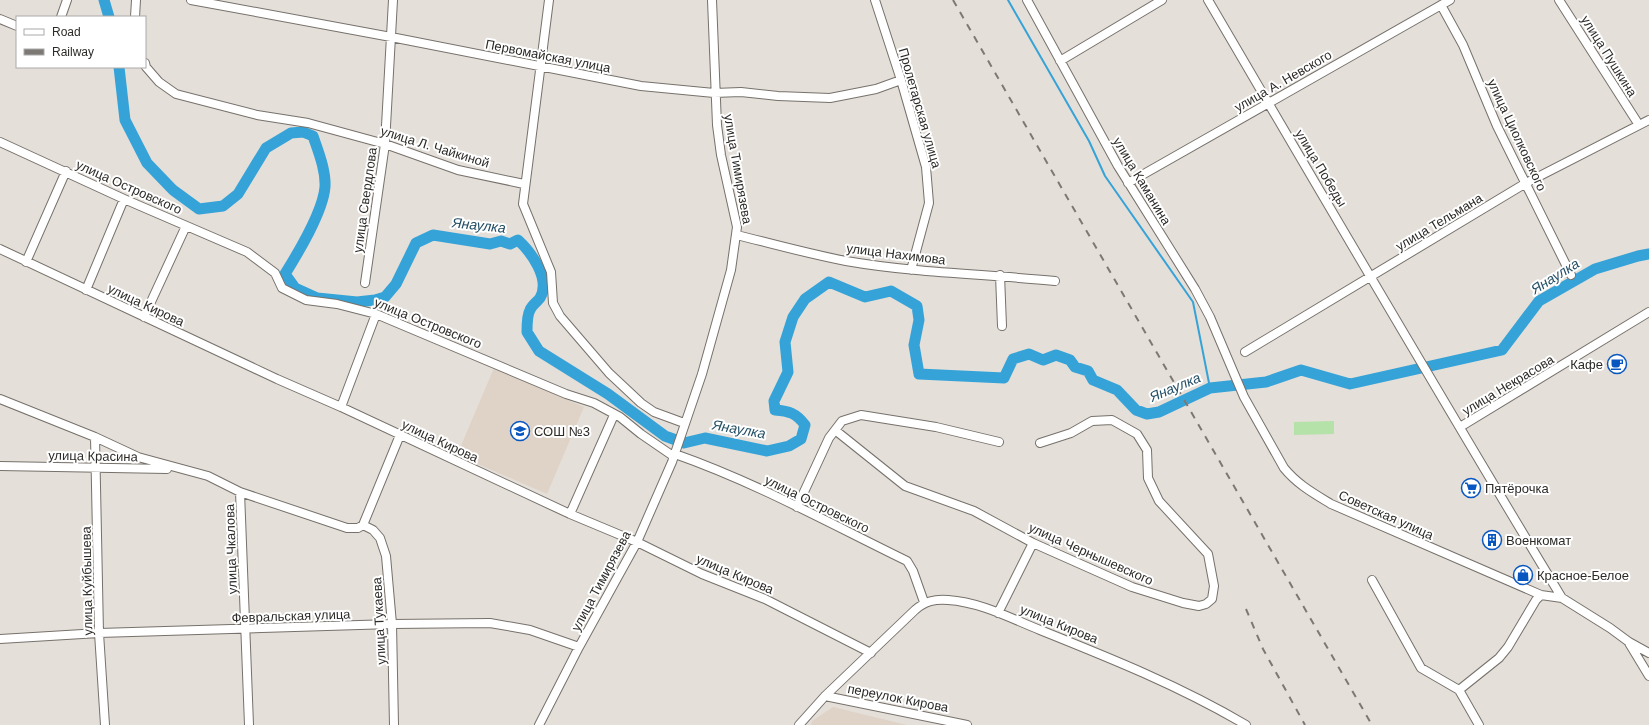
<svg xmlns="http://www.w3.org/2000/svg" width="1649" height="725" font-family="Helvetica,sans-serif">
  <style>
    .built { fill: #dfd3c7 }
    .green { fill: #b4e2a9 }
    .lines { fill: none; stroke-linecap: round; stroke-linejoin: round }
    .stream { stroke: #36a3d8; stroke-width: 2 }
    .river { stroke: #36a3d8; stroke-width: 11 }
    .minor-casing { stroke: #76716b; stroke-width: 10 }
    .minor { stroke: #fff; stroke-width: 8 }
    .rail { stroke: #7c7874; stroke-width: 2; stroke-dasharray: 7 7; stroke-linecap: butt }
    .labels { text-anchor: middle; dominant-baseline: central; stroke-width: 4; stroke-linejoin: round; paint-order: stroke }
    .street-label { font-size: 13px; fill: #2d2b28; stroke: #fff }
    .poi-label { font-size: 13px; fill: #2d2b28; stroke: #fff; text-anchor: start }
    .water-label { font-size: 14px; font-style: italic; fill: #234e65; stroke: #fff }
  </style>
  <rect width="100%" height="100%" fill="#e5dfd9"/>
  <path class="built" d="M494 368 584 407 547 494 457 455Z
    M833 707 907 725H811L812 721Z"/>
  <path class="green" d="M1334 421V434L1294 435V422Z"/>
  <g class="lines">
    <path class="stream" d="M1008 0 1089 141 1105 176 1193 302 1210 388"/>
    <path class="river" d="M104 0 109 17
      M119 67 125 120 147 163 173 190 199 209 223 206 238 194 266 148 291 133 303 132 313 136C318 151 326 170 325 187 323 212 298 253 285 274L295 288 317 298 357 302 375 300 385 297 396 284 416 243 433 235 490 244 501 241 510 244 518 240C531 252 551 279 540 298 537 302 532 305 530 310 527 315 527 325 527 332L539 351 608 394 665 436 684 443 705 438 767 451 789 446 801 439 805 425C796 413 789 411 775 410L774 401 788 372 785 342 793 317 805 299 829 282 865 297 891 291 917 306 919 320 914 345 919 374 1004 378 1013 359 1029 354 1043 360 1056 355 1070 360 1075 367 1088 371 1093 380 1117 390 1136 410 1147 414 1159 412 1210 388 1266 382 1301 370 1350 384 1502 350 1539 301 1595 269 1638 256 1649 254"/>
    <g class="minor-casing">
      <path id="minor" d="M191 0 391 37 641 86 714 93 741 92 778 96 830 98 876 89 901 80
        M549 0 523 204 551 272 553 303 560 316 609 373 641 403 654 412 684 423
        M875 0 901 80 926 167 929 203 911 270
        M1027 0 1118 166 1195 289 1210 317 1244 397 1284 468C1297 484 1313 493 1331 504L1541 595 1562 598 1610 628 1629 642 1649 653
        M1208 0C1325 200 1442 400 1562 598
        M1559 0 1639 125
        M1441 5 1463 45 1497 126 1571 275
        M61 17 67 0
        M135 17 136 0
        M0 19 17 26
        M1060 61 1162 0
        M145 63 146 67 159 82 176 94 257 115 308 123 385 144 458 170 524 184
        M0 142 124 199 247 252 275 273 282 288 306 300 337 304 376 314 566 394 594 403 620 417 641 434 673 456
        M1128 183 1450 0
        M737 235C773 244 809 254 846 261 915 273 985 274 1055 281
        M0 249 277 379 341 407 570 514 637 542 702 574 765 599 871 653
        M26 262 66 171
        M1000 275 1002 326
        M365 283 385 144 393 0
        M86 290 124 199
        M144 317 186 226
        M1245 352 1526 183 1649 120
        M0 399 95 437 138 457 208 476 240 492 347 528H358L363 525 400 435
        M341 407 376 314
        M1460 427 1649 312
        M835 430 905 486 974 511 1033 543 1132 587 1183 603 1199 606 1206 604 1212 599 1214 586 1208 554 1159 501 1148 478 1147 450 1137 434 1112 420 1092 421 1071 433 1040 443
        M95 437 99 633 105 725
        M675 454C755 482 831 524 907 561L913 571 924 602
        M0 466 167 469
        M240 492 249 725
        M797 507 829 438 842 421 861 415 936 427 999 442
        M570 514 614 415
        M363 525 373 530 380 538 386 556 392 624 394 725
        M1372 580 1421 668 1459 690 1479 725
        M998 613 1033 543
        M0 639 99 633 392 624 490 623 530 630 579 647
        M1629 643 1649 676
        M1459 690 1499 658 1508 647 1536 600 1541 595
        M825 696 967 725
        M539 725 579 647 637 542 672 462 702 374 731 270 737 227 721 155 717 125 712 0
        M799 725 825 696 915 610C925 601 935 599 948 600 980 602 1010 618 1040 630 1110 658 1180 686 1246 725"/>
    </g>
    <use href="#minor" class="minor"/>
    <path class="rail" d="M953 0 1372 725
      M1246 609 1263 649 1305 725"/>
  </g>
  <defs>
    <g id="cafe-ring" transform="scale(1)"><circle r="9.5" fill="#fff" stroke="#0857c1" stroke-width="1.5"/><path d="M-5.5-4.5H6V0H3Q3 3.5 0 3.5H-2.5Q-5.5 3.5-5.5 0ZM3-3.2v2h1.7v-2ZM-6 4.5H4V6H-6Z" fill="#0857c1"/></g>
    <g id="school-ring" transform="scale(1)"><circle r="9.5" fill="#fff" stroke="#0857c1" stroke-width="1.5"/><path d="M0-5L7-2L0 1L-7-2ZM-4 1L0 2.5L4 1V4Q0 6-4 4Z" fill="#0857c1"/></g>
    <g id="supermarket-ring" transform="scale(1)"><circle r="9.5" fill="#fff" stroke="#0857c1" stroke-width="1.5"/><path d="M-6-5.5h2.5l.6 2H6L4.5 2H-2.5L-4.4-4H-6ZM-1.5 3.2a1.3 1.3 0 1 0 .1 0ZM3 3.2a1.3 1.3 0 1 0 .1 0Z" fill="#0857c1"/></g>
    <g id="building-ring" transform="scale(1)"><circle r="9.5" fill="#fff" stroke="#0857c1" stroke-width="1.5"/><path d="M-4-6H4V6H1V3H-1V6H-4ZM-2.5-4.3h1.7v1.8h-1.7ZM.8-4.3h1.7v1.8H.8ZM-2.5-1h1.7V.8h-1.7ZM.8-1h1.7V.8H.8Z" fill="#0857c1"/></g>
    <g id="shop-ring" transform="scale(1)"><circle r="9.5" fill="#fff" stroke="#0857c1" stroke-width="1.5"/><path d="M-5-2.5h2.3a2.7 3.5 0 0 1 5.4 0H5L5.5 6h-11ZM-1.5-2.5h3a1.5 2.3 0 0 0-3 0Z" fill="#0857c1"/></g>
  </defs>
  <g fill-rule="evenodd">
    <use href="#cafe-ring" x="1617" y="364"/>
    <use href="#school-ring" x="520" y="431"/>
    <use href="#supermarket-ring" x="1471" y="488"/>
    <use href="#building-ring" x="1492" y="540"/>
    <use href="#shop-ring" x="1523" y="575"/>
  </g>
  <g class="labels">
    <g class="street-label">
      <text transform="translate(548 56) rotate(11)">Первомайская улица</text>
      <text transform="translate(1609 56) rotate(58)">улица Пушкина</text>
      <text transform="translate(1283 81) rotate(-30)">улица А. Невского</text>
      <text transform="translate(920 108) rotate(74)">Пролетарская улица</text>
      <text transform="translate(1517 135) rotate(65)">улица Циолковского</text>
      <text transform="translate(435 147) rotate(17)">улица Л. Чайкиной</text>
      <text transform="translate(1321 168) rotate(59)">улица Победы</text>
      <text transform="translate(738 169) rotate(80)">улица Тимирязева</text>
      <text transform="translate(1142 181) rotate(59)">улица Каманина</text>
      <text transform="translate(129 187) rotate(24)">улица Островского</text>
      <text transform="translate(365 200) rotate(-82)">улица Свердлова</text>
      <text transform="translate(1439 222) rotate(-31)">улица Тельмана</text>
      <text transform="translate(896 254) rotate(7)">улица Нахимова</text>
      <text transform="translate(146 305) rotate(25)">улица Кирова</text>
      <text transform="translate(428 323) rotate(22)">улица Островского</text>
      <text transform="translate(1508 385) rotate(-31)">улица Некрасова</text>
      <text transform="translate(440 441) rotate(25)">улица Кирова</text>
      <text transform="translate(93 456) rotate(1)">улица Красина</text>
      <text transform="translate(817 504) rotate(26)">улица Островского</text>
      <text transform="translate(1386 515) rotate(24)">Советская улица</text>
      <text transform="translate(231 549) rotate(-92)">улица Чкалова</text>
      <text transform="translate(1091 554) rotate(24)">улица Чернышевского</text>
      <text transform="translate(735 574) rotate(23)">улица Кирова</text>
      <text transform="translate(87 581) rotate(-91)">улица Куйбышева</text>
      <text transform="translate(601 581) rotate(-62)">улица Тимирязева</text>
      <text transform="translate(291 616) rotate(-2)">Февральская улица</text>
      <text transform="translate(379 621) rotate(-93)">улица Тукаева</text>
      <text transform="translate(1059 624) rotate(22)">улица Кирова</text>
      <text transform="translate(898 698) rotate(11)">переулок Кирова</text>
    </g>
    <g class="poi-label">
      <text x="1603" y="364" text-anchor="end">Кафе</text>
      <text x="534" y="431">СОШ №3</text>
      <text x="1485" y="488">Пятёрочка</text>
      <text x="1506" y="540">Военкомат</text>
      <text x="1537" y="575">Красное-Белое</text>
    </g>
    <g class="water-label">
      <text transform="translate(479 225) rotate(6)">Янаулка</text>
      <text transform="translate(1555 276) rotate(-32)">Янаулка</text>
      <text transform="translate(1175 387) rotate(-23)">Янаулка</text>
      <text transform="translate(739 429) rotate(10)">Янаулка</text>
    </g>
  </g>
  <rect x="16" y="16" width="130" height="52" fill="#ffffff" stroke="#abaaa9"/>
  <rect x="24" y="29" width="20" height="6" fill="#ffffff" stroke="#abaaa9"/>
  <text x="52" y="36" font-size="12" fill="#2d2b28">Road</text>
  <rect x="24" y="49" width="20" height="6" fill="#7c7874" stroke="#abaaa9"/>
  <text x="52" y="56" font-size="12" fill="#2d2b28">Railway</text>
</svg>
